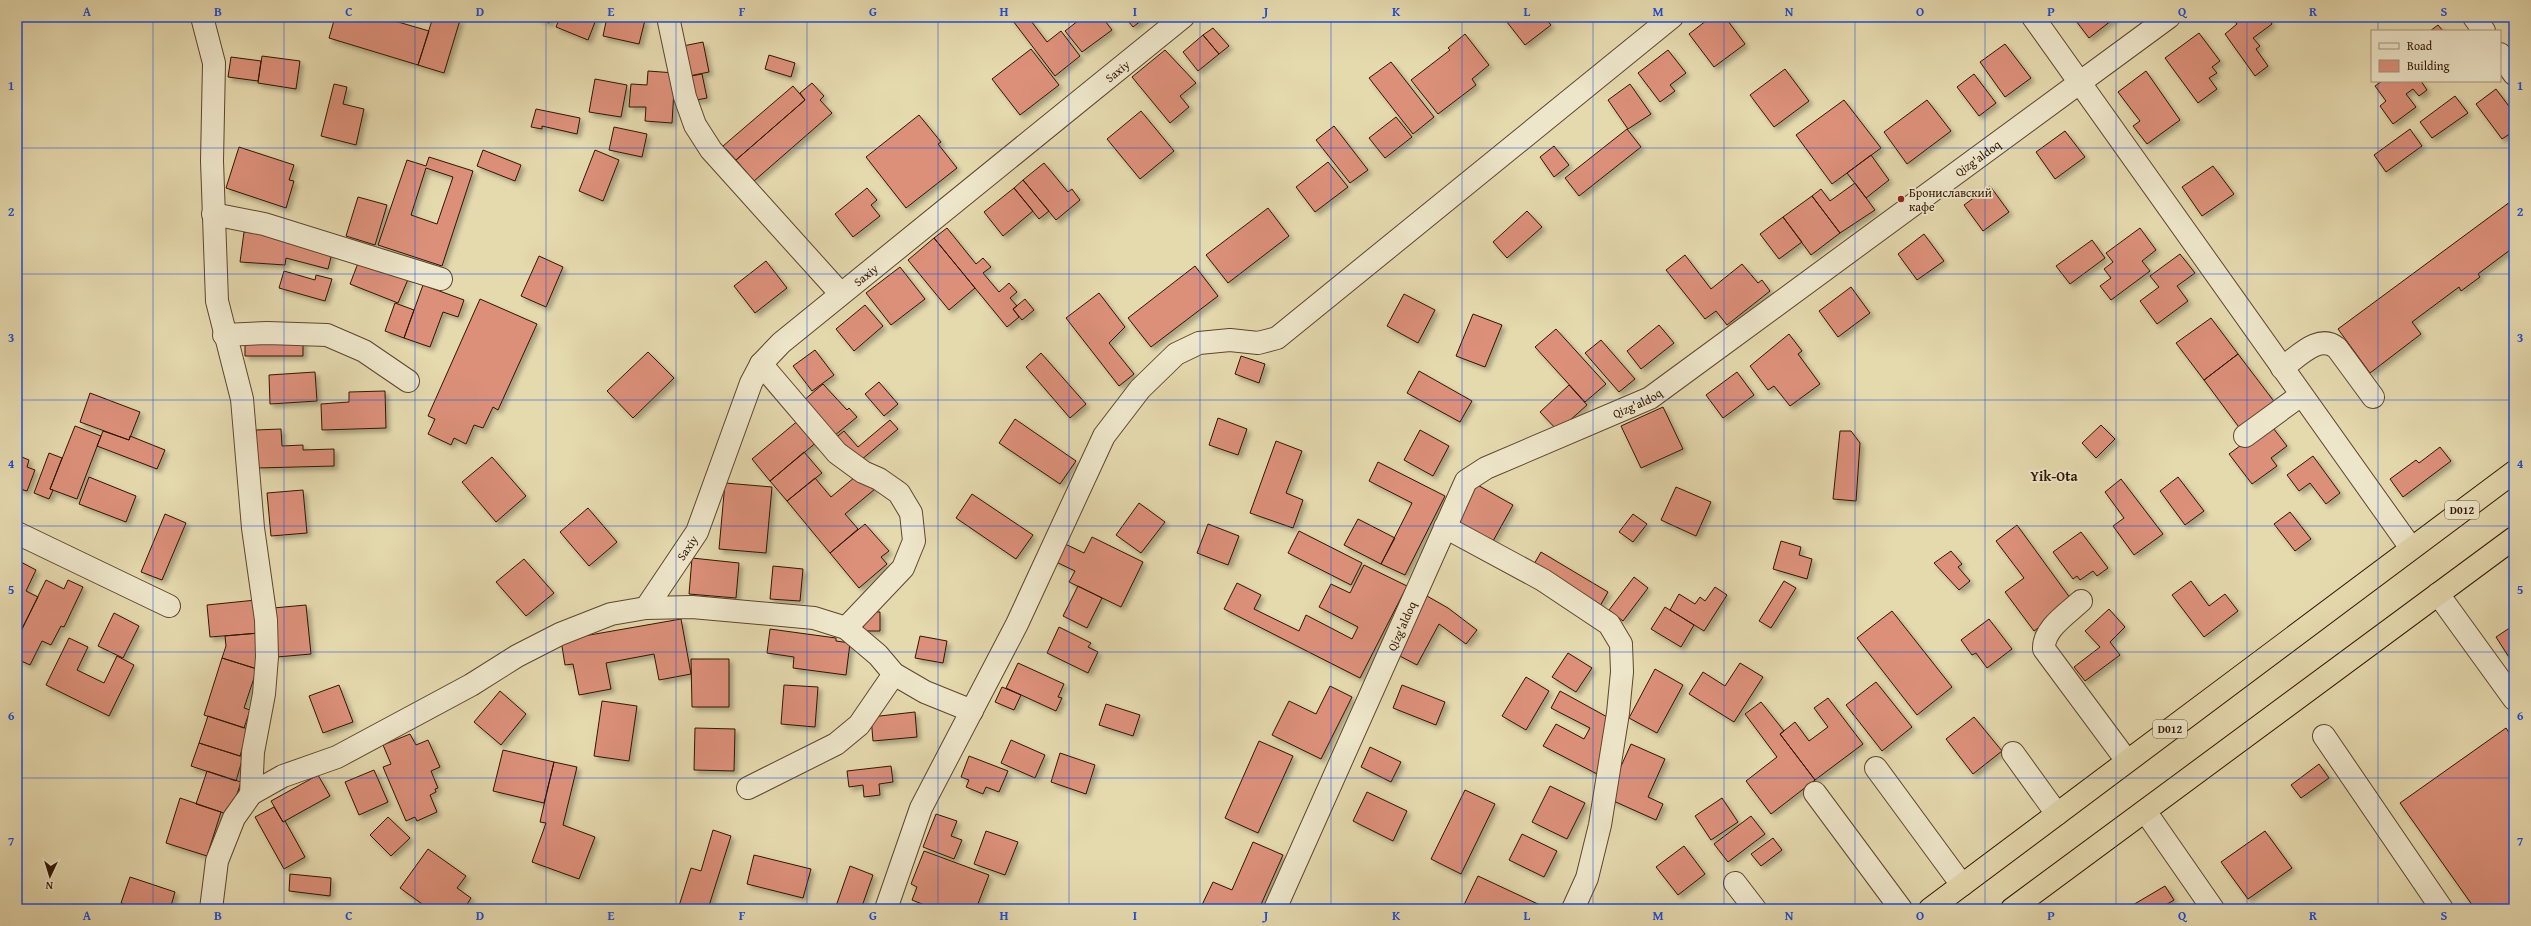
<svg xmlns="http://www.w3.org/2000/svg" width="2531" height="926" font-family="'Gentium Book Plus',serif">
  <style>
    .building { fill: #dc907a; stroke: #311500; fill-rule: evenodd; filter: url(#shadow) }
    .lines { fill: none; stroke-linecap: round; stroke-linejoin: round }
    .minor-casing { stroke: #5e462c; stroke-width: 24 }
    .highway-casing { stroke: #311500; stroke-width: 24 }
    .minor { stroke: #eee6ca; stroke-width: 22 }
    .highway { stroke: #e5d9ae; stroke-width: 22 }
    .grid { fill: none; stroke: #1d4ed8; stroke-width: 1; stroke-opacity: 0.55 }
    .poi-dot { fill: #8f2418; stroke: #eee6ca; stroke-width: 1.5 }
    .labels { text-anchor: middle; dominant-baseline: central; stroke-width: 3.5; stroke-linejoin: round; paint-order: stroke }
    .shield { fill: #eee6ca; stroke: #6a543d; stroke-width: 1 }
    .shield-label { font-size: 11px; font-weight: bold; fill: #311500 }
    .street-label { font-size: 12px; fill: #311500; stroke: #eee6ca }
    .poi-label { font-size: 12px; fill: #311500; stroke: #eee6ca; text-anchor: start }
    .quarter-label { font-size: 14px; font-weight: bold; fill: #311500; stroke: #eee6ca }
    .neatline { fill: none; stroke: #1d4ed8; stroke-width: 1.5 }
    .grid-label { font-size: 13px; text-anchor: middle; font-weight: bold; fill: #1d4ed8 }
  </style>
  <defs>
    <filter id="shadow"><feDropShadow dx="3.5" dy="3.5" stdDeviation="2" flood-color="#0004"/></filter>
  </defs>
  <rect width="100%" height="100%" fill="#e5d9ae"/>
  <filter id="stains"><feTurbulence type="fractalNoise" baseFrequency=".005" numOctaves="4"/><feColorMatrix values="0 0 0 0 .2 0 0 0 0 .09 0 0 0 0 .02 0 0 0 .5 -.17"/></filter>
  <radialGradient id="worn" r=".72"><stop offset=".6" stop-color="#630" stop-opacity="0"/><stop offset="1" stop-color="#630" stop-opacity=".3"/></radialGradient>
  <path class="building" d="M335 17H381L429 31 418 65 329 38Z
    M433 17H449L460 20 444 73 418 65Z
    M537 17H553L549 23Z
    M560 17H597L588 40 556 27Z
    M607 17H632L645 20 639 44 603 36Z
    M1010 17H1028L1047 42 1061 31 1080 56 1055 76Z
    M1083 17H1102L1112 30 1082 52 1065 31Z
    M1125 17H1146L1133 27Z
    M1503 17H1544L1551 25 1525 45Z
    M1711 17H1725L1745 44 1714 67 1689 34Z
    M2073 17H2116L2089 38Z
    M2232 17H2267L2272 24 2253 38 2260 46 2256 49 2268 66 2255 76 2225 34 2237 24Z
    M2438 25 2443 31H2430Z
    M1213 28 1229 46 1219 54 1203 35Z
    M2199 33 2220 61 2212 67 2217 73 2209 78 2217 89 2198 103 2165 58Z
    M1465 34 1489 65 1472 79 1476 85 1438 114 1411 80 1450 50 1448 48Z
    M1203 35 1219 54 1198 71 1183 52Z
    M703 42 709 72 689 76 683 46Z
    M2005 44 2031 78 2005 97 1980 62Z
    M1031 49 1059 85 1020 115 992 79Z
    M1165 50 1196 83 1180 96 1189 107 1170 123 1132 77Z
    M1668 50 1686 73 1670 85 1675 91 1660 102 1638 73Z
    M769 55 795 63 791 77 765 69Z
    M262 56 300 61 296 89 258 83Z
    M231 57 261 61 258 81 228 77Z
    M1391 62 1434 117 1413 134 1369 78Z
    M1785 69 1809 101 1774 127 1750 95Z
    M648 71 675 73 672 123 645 121 646 107H629L631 84 647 85Z
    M2146 71 2180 120 2147 144 2133 126 2140 121 2118 92Z
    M702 74 707 98 691 101 686 77Z
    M1974 74 1996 103 1979 116 1957 87Z
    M595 79 627 85 621 117 589 112Z
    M2382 81H2421L2427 90 2419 96 2413 89 2406 94 2416 107 2393 124 2380 106 2386 101 2375 86Z
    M812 83 824 96 820 100 832 113 754 181 736 160 805 100 800 93Z
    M334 84 347 87 343 104 364 109 356 145 321 136Z
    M1630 84 1651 114 1628 129 1608 100Z
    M793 86 805 100 736 160 723 146Z
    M2496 89 2514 113V131L2502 139 2476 104Z
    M2455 96 2468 113 2432 138 2420 122Z
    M1844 100 1881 148 1832 184 1796 135Z
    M1927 100 1951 131 1907 164 1884 132Z
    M536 109 580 118 577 134 542 126V129L531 127Z
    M1141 111 1174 151 1140 179 1107 139Z
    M919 115 941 142 938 144 957 168 906 208 866 157Z
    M1396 117 1412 137 1385 158 1369 138Z
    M1334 126 1368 170 1350 183 1316 140Z
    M614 127 647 134 642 157 609 150Z
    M1627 129 1641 147 1579 196 1565 178Z
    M2410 129 2422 146 2386 172 2374 155Z
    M2065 131 2085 157 2055 179 2036 152Z
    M1554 146 1569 165 1554 177 1540 157Z
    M239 147 294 165 289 180 294 181 286 208 226 188Z
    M483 150 521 165 515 181 477 166Z
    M595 150 619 160 603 201 579 191Z
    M1871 155 1889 180 1866 198 1847 173Z
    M429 157 473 171 442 266 378 245 407 160 426 166ZM426 168 453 177 437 224 411 215Z
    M1328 162 1348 187 1315 212 1296 187Z
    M1044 163 1068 192 1072 189 1080 200 1056 220 1023 180Z
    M2213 166 2234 194 2202 216 2182 187Z
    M1023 180 1049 211 1039 219 1014 188Z
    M1855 183 1875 210 1840 233 1812 196 1821 189 1830 201Z
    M1990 186 2009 212 1983 231 1964 205Z
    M867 188 877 200 871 205 880 216 853 237 835 214Z
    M1014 188 1033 211 1003 236 984 212Z
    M1812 196 1840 233 1811 255 1783 217Z
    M358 197 387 205 375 245 346 236Z
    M2514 199V247L2478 274 2480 277 2461 291 2459 287 2412 322 2421 334 2370 373 2338 329Z
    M1268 208 1289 236 1228 283 1206 255Z
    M1527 211 1542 227 1507 258 1493 242Z
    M1783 217 1802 242 1779 259 1760 234Z
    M947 228 976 264 983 258 991 267 983 273 999 292 1009 283 1017 292 1010 298 1017 306 1013 309 1019 317 1007 327 934 238Z
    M2140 228 2156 250 2142 261 2150 271 2111 300 2100 286 2111 278 2104 269 2113 262 2106 253Z
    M244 232 289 238 333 249 328 269 286 258 285 265 240 262Z
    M1924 234 1944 261 1917 280 1898 254Z
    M934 238 975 288 949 310 908 260Z
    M2092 240 2105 258 2070 284 2056 266Z
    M2180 254 2195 273 2177 286 2188 301 2157 324 2140 301 2159 287 2150 276Z
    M1685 255 1711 289 1742 264 1758 283 1762 280 1770 291 1727 325 1716 311 1705 319 1666 270Z
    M539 256 563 267 546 307 521 296Z
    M360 258 409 277 398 303 350 284Z
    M766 261 787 288 755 313 734 286Z
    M1195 266 1218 296 1151 347 1128 318Z
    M900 267 925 299 891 325 866 293Z
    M284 271 315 280 316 275 332 279 325 301 279 288Z
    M423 285 464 300 458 317 443 312 430 347 404 338Z
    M1851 287 1870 313 1838 337 1819 311Z
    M1099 293 1125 327 1109 343 1134 374 1119 386 1066 318Z
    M1404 294 1435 310 1418 343 1387 326Z
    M480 299 537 324 498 410 493 407 483 428 474 425 466 444 454 438 451 445 428 434 435 419 428 416Z
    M1025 299 1034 310 1022 320 1013 309Z
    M395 303 414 310 404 338 385 331Z
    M865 305 883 326 854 351 836 329Z
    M1473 314 1502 325 1485 367 1456 356Z
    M2211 318 2238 354 2204 380 2176 343Z
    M1659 325 1674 343 1641 369 1627 351Z
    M1556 329 1606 384 1585 402 1535 347Z
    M1789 334 1802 351 1798 354 1820 384 1790 406 1774 386 1768 390 1750 366Z
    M245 339H303V356H245Z
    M1601 340 1635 379 1619 392 1585 353Z
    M815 350 834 375 812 391 793 366Z
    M648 352 674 378 633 418 607 391Z
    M1041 353 1086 404 1070 418 1026 367Z
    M2238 354 2276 404 2241 430 2204 380Z
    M1241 356 1265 364 1259 383 1235 374Z
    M1419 371 1472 401 1460 422 1407 393Z
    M315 372 317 401 270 404 269 375Z
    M1737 372 1754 395 1723 418 1706 395Z
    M879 382 898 404 884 416 865 394Z
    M823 384 847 410 849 408 857 417 834 436 803 401Z
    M1569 385 1587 405 1558 431 1540 412Z
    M385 391 386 428 322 430 321 404 349 402V392Z
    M90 393 140 412 129 440 80 422Z
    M1663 407 1683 449 1641 468 1621 426Z
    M1218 418 1247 429 1238 455 1209 445Z
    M800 419 818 441 770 481 752 459Z
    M1015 419 1076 461 1060 484 999 443Z
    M890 420 898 429 855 465 833 440 844 431 858 447Z
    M2270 424 2287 446 2271 458 2277 466 2252 484 2229 454Z
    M2101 425 2115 439 2096 458 2082 443Z
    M75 426 101 436 77 499 50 489Z
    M281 429 282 446 303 445V450L334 449V466L257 468 256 430Z
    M1420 430 1449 446 1433 476 1404 460Z
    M103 431 129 440 130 436 165 450 157 469 97 446Z
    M1840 431H1851L1860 443 1856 501 1833 499Z
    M1276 441 1302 451 1286 493 1303 500 1293 528 1250 513Z
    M2440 447 2451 461 2403 497 2390 479 2416 460 2419 463Z
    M804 452 822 473 787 501 770 481Z
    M49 453 62 458 50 489 53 490 49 499 34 493Z
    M17 455 29 460 27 467 35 470 27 491 17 488Z
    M2313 456 2340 493 2326 504 2310 483 2299 491 2287 475Z
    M492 457 526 496 496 522 462 482Z
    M1378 462 1445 496 1405 575 1381 564 1412 503 1369 481Z
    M861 472 875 489 845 514 858 529 830 553 787 501 815 478 831 497Z
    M89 477 136 496 126 522 79 504Z
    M2178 477 2204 511 2185 525 2160 491Z
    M2121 479 2163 534 2134 555 2113 526 2124 518 2105 492Z
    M725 483 772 487 766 553 719 549Z
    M1474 483 1513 505 1493 541 1454 520Z
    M1676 487 1711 502 1696 536 1661 520Z
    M303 490 307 533 271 536 267 493Z
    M972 494 1033 535 1016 559 956 518Z
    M1139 503 1165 522 1141 553 1116 535Z
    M588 508 617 542 589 566 560 532Z
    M2290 512 2311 539 2295 551 2274 524Z
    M165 514 186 523 162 580 141 572Z
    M1633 514 1647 524 1633 542 1619 532Z
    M1358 519 1395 538 1381 564 1344 545Z
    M865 524 889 551 881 557 887 564 859 588 830 553Z
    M1208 524 1239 536 1228 565 1197 553Z
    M2017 525 2073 602 2034 631 2005 592 2024 578 1996 541Z
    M1299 531 1362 563 1351 585 1288 553Z
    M2081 532 2108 568 2097 576 2093 571 2080 580 2077 576 2073 579 2053 552Z
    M1092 537 1143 562 1121 607 1069 582 1075 571 1054 561 1063 543 1084 553Z
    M1781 541 1801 547 1799 555 1812 559 1807 579 1773 569Z
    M1951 551 1962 564 1958 567 1970 581 1959 590 1934 563Z
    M1541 552 1608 592 1600 606 1533 566Z
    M692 558 739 563 736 598 689 594Z
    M524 559 554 593 526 616 496 582Z
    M17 560 36 570 26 591 38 597 17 639Z
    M1364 565 1407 586 1360 678 1224 609 1237 583 1261 595 1254 609 1299 631 1306 615 1352 639 1358 627 1319 607 1331 584 1350 593Z
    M773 566 803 569 800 601 770 599Z
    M1634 577 1648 588 1623 621 1609 610Z
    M46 580 64 589 68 580 83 587 64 627 61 626 51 645 42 641 30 665 17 659V639Z
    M1784 581 1796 588 1771 628 1759 621Z
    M2191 581 2209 606 2225 594 2238 611 2204 637 2172 595Z
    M1078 586 1102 598 1087 628 1063 616Z
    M1715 587 1727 595 1704 631 1670 610 1679 594 1695 604 1700 597 1705 601Z
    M1427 596 1448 608 1477 630 1466 644 1439 624 1417 665 1396 654Z
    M256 600 259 633 210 637 207 605Z
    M306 605 311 654 277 657 273 608Z
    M1665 607 1694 625 1681 647 1651 629Z
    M2109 609 2125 627 2110 642 2120 655 2085 681 2074 667 2100 647 2085 631Z
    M864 611 880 612V631H863Z
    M1892 611 1952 687 1917 715 1857 638Z
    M114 613 139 626 123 658 98 646Z
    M681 619 691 674 659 680 654 654 606 663 611 689 579 695 573 664 565 665 561 640Z
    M1989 619 2012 649 1987 668 1976 653 1972 655 1961 640Z
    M2514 625V665L2496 637Z
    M1059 627 1091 643 1088 647 1098 652 1088 673 1047 653Z
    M770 629 836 638V641L850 643 846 675 793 668 794 657 767 653Z
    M259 633 257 669 222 658 226 646 225 636Z
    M920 636 947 641 943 663 915 658Z
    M69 638 88 647 77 670 104 683 117 656 134 665 109 716 46 685Z
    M1568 653 1592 668 1576 692 1552 677Z
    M222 658 257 669 244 708 250 710 244 728 204 715Z
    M691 659H729V707H692Z
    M1018 663 1064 684 1058 697 1062 698 1056 711 1006 688Z
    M1740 663 1763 677 1734 722 1689 694 1703 672 1725 686Z
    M1655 669 1683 685 1657 733 1629 718Z
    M1526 677 1549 691 1526 730 1502 716Z
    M1876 682 1912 727 1882 751 1846 705Z
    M339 685 353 722 323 733 309 696Z
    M784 685 818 687 815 727 781 724Z
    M1402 685 1445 702 1436 725 1393 708Z
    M1330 686 1352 697 1321 759 1272 735 1289 701 1316 714Z
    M1002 687 1021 695 1014 710 995 702Z
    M500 691 526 714 501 745 474 722Z
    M1560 691 1609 718 1599 775 1543 746 1556 724 1584 739 1590 728 1551 708Z
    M1828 698 1863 744 1815 780 1780 734 1795 722 1809 741 1828 727 1814 708Z
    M602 701 637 706 629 761 594 756Z
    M1761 702 1784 731 1780 734 1815 780 1771 814 1746 781 1777 757 1745 714Z
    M1106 704 1140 715 1133 736 1099 725Z
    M915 712 917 737 873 741 871 717Z
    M208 716 248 729 240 756 199 743Z
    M1974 717 2002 751 1973 774 1946 739Z
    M695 728 735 729 734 771 694 770Z
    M2506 728 2514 740V909H2475L2400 803Z
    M410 734 416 745 428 740 440 767 431 771 438 788 435 789 436 792 430 795 437 812 417 821 415 817 406 821 383 767 391 764 383 745Z
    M1011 740 1045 755 1035 778 1001 763Z
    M1259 741 1293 756 1258 833 1225 818Z
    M199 743 243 757 236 781 191 766Z
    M1631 744 1665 759 1648 797 1663 804 1656 820 1609 799V793Z
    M1370 747 1401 762 1391 782 1361 767Z
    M503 750 554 762 544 803 493 791Z
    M1060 753 1095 765 1086 794 1051 782Z
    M969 756 1008 771 999 792 986 787 983 794 966 787 969 780 961 777Z
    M554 762 577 767 563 825 595 837 579 879 532 862 546 823 540 822Z
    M2319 764 2329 778 2301 798 2291 785Z
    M891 766 893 782 879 784 880 795 864 797 863 785 849 787 847 771Z
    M374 770 388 802 359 815 345 782Z
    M207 771 241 782 230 815 196 804Z
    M318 775 330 796 283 822 271 801Z
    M1550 786 1585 803 1567 839 1532 822Z
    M1465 790 1495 804 1461 874 1431 859Z
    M1367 792 1407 811 1393 841 1353 821Z
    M180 798 221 812 207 856 166 843Z
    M1722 798 1738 822 1711 840 1695 816Z
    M274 807 283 822 285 821 305 857 284 869 255 817Z
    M936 814 957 821 951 836 962 840 954 859 923 847Z
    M1751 816 1765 834 1728 862 1714 844Z
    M388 817 410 838 391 856 370 835Z
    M713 830 731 836 708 909H678L691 868 701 871Z
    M986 831 1018 842 1005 875 974 864Z
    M2265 831 2292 868 2248 899 2221 862Z
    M1522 834 1557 851 1544 877 1509 860Z
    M1773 838 1782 850 1761 866 1751 854Z
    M1253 842 1283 855 1259 909H1200L1213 882 1232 890Z
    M1684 846 1705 874 1678 895 1656 867Z
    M428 849 466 876 457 888 471 898 464 909H429L400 888Z
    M924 851 989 875 976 909H935L912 900 917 887 911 884Z
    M754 855 811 869 803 898 747 884Z
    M850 866 873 875 861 909H835Z
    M290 874 331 878 330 896 289 891Z
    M1478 876 1540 905 1538 909H1462Z
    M130 877 175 892 170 909H138L121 903Z
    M2165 886 2174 900 2159 909H2126Z
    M1636 904 1645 909H1633Z
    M924 905 935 909H923Z
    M276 906 304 909H276Z"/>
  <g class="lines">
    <g class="minor-casing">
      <g id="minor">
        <path d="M202 17 214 63 212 161 217 301 242 399 253 528 266 620 267 657 264 694 253 752 251 794"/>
        <path d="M668 17 685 97 695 125 711 150 840 293"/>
        <path d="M2033 17 2411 548"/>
        <path d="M2474 17 2484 31"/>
        <path d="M2500 54 2514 74"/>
        <path d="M213 214 264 224 441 279"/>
        <path d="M224 335 267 333 327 335 364 351 408 381"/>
        <path d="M761 364 837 453 863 472 879 479 899 493 911 513 914 541 903 568 846 628"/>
        <path d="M2282 368C2298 357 2319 333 2337 348L2373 397"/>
        <path d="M2245 436 2301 395"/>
        <path d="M1445 527 1543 580 1609 624 1621 644 1622 672 1618 713 1600 825 1587 878 1573 909"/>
        <path d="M17 533 169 606"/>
        <path d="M2438 594 2514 699"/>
        <path d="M2081 601C2067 614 2043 629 2044 649L2127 761"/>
        <path id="s1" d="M646 608 697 532 751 383 761 364 781 343 1183 17"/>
        <path d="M2324 736 2442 909"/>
        <path d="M2013 753 2057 814"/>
        <path d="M1876 768 1962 885"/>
        <path d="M748 788 836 744 859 725 894 674"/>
        <path d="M1815 793 1901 909"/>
        <path d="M2145 811 2213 909"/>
        <path d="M1735 883 1755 909"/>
        <path d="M211 909 217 861 234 818 251 794 283 776 337 757 471 685 517 656 560 634 611 614 646 608 692 607 814 618 846 628 878 655 894 674 925 692 972 711"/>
        <path d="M886 909 921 808 1017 624 1104 436 1140 389 1176 354 1199 343 1230 340 1258 343 1277 338 1672 17"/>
        <path id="s2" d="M1275 909 1466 481 1486 468 1650 398 2169 17"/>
      </g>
    </g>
    <g class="highway-casing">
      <path id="highway" d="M1930 909 2514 472
        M2012 909 2514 538"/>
    </g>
    <use href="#minor" class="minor"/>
    <use href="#highway" class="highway"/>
  </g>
  <path class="grid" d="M153 17V909M284 17V909M415 17V909M546 17V909M676 17V909M807 17V909M938 17V909M1069 17V909M1200 17V909M1331 17V909M1462 17V909M1593 17V909M1724 17V909M1855 17V909M1985 17V909M2116 17V909M2247 17V909M2378 17V31M2378 81V909M17 148H2514M17 274H2514M17 400H2514M17 526H2514M17 652H2514M17 778H2514"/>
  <circle class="poi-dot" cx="1901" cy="199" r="4"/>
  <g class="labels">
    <g class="shield">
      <rect x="2445" y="501" width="34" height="18" rx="3"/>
      <rect x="2153" y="720" width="34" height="18" rx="3"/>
    </g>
    <g class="shield-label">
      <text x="2462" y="510">D012</text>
      <text x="2170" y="729">D012</text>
    </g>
    <g class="street-label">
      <text stroke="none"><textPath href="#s1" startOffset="733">Saxiy</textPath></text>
      <text stroke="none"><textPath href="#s2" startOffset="1077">Qizg'aldoq</textPath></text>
      <text stroke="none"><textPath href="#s1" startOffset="409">Saxiy</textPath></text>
      <text stroke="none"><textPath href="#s2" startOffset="657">Qizg'aldoq</textPath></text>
      <text stroke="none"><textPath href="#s1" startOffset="73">Saxiy</textPath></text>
      <text stroke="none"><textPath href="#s2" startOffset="310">Qizg'aldoq</textPath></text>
    </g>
    <g class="poi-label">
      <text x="1909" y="192">Брониславский<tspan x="1909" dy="14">кафе</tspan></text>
    </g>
    <g class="quarter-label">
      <text x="2054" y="476">Yik-Ota</text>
    </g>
  </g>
  <rect width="2531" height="926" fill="none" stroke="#e5d9ae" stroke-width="44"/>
  <rect x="2371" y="30" width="130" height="52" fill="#eee6ca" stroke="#a29279"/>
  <rect x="2379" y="43" width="20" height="6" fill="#eee6ca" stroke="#a29279"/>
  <text x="2407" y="50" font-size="12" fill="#311500">Road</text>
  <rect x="2379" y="60" width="20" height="12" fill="#dc907a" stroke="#a29279"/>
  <text x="2407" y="70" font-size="12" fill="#311500">Building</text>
  <g transform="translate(50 876) rotate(184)" stroke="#eee6ca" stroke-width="3" paint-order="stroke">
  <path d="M0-3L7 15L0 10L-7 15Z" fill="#311500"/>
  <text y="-6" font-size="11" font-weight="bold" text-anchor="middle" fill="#311500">N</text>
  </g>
  <rect x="22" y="22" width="2487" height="882" class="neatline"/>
  <g class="grid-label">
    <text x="87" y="16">A</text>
    <text x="218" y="16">B</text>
    <text x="349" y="16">C</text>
    <text x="480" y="16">D</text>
    <text x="611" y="16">E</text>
    <text x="742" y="16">F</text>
    <text x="873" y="16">G</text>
    <text x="1004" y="16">H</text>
    <text x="1135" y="16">I</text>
    <text x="1266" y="16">J</text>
    <text x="1396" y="16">K</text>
    <text x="1527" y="16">L</text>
    <text x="1658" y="16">M</text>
    <text x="1789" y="16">N</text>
    <text x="1920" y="16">O</text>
    <text x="2051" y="16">P</text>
    <text x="2182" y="16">Q</text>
    <text x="2313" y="16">R</text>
    <text x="2444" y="16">S</text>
    <text x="11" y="90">1</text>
    <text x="2520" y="90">1</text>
    <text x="11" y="216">2</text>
    <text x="2520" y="216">2</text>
    <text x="11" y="342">3</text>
    <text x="2520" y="342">3</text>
    <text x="11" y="468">4</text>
    <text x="2520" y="468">4</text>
    <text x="11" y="594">5</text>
    <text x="2520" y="594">5</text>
    <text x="11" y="720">6</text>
    <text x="2520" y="720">6</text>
    <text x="11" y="846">7</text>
    <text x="2520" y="846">7</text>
    <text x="87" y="920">A</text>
    <text x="218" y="920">B</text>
    <text x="349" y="920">C</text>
    <text x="480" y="920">D</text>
    <text x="611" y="920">E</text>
    <text x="742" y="920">F</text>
    <text x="873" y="920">G</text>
    <text x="1004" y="920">H</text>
    <text x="1135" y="920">I</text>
    <text x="1266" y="920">J</text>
    <text x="1396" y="920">K</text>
    <text x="1527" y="920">L</text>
    <text x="1658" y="920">M</text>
    <text x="1789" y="920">N</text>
    <text x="1920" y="920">O</text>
    <text x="2051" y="920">P</text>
    <text x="2182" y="920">Q</text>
    <text x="2313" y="920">R</text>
    <text x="2444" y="920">S</text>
  </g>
  <rect width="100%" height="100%" filter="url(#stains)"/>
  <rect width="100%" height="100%" fill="url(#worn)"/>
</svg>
